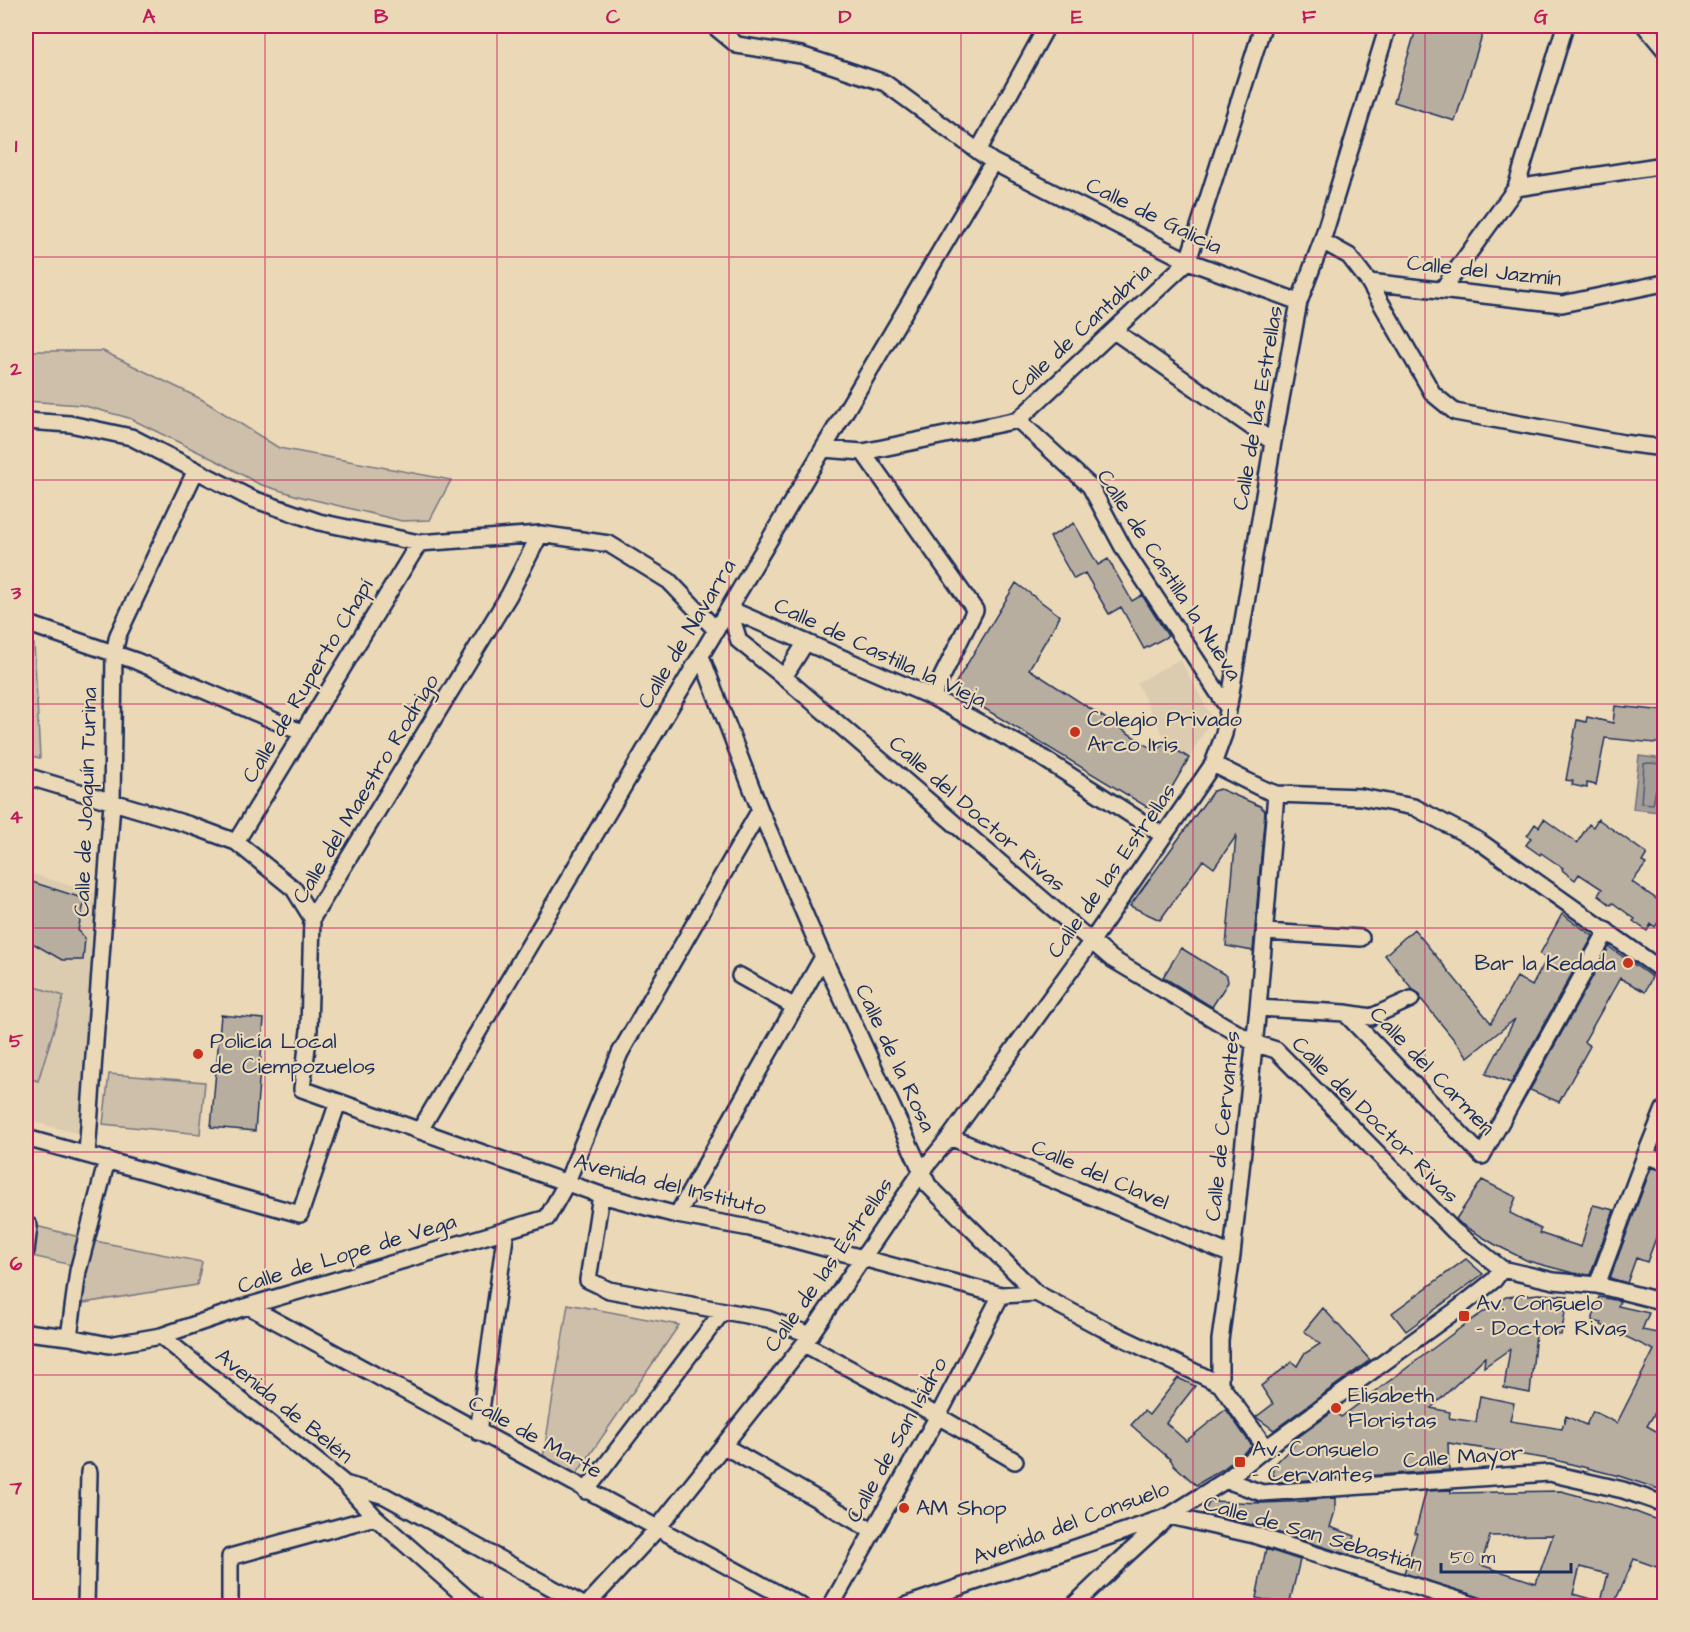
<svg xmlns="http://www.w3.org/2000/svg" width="1690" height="1632" font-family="'Architects Daughter',sans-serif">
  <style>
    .built { fill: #dbcbaf }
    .green { fill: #cdbfa9; stroke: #747784; stroke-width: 1.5 }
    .water { fill: #a49e98; stroke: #6d7281; stroke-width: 1.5 }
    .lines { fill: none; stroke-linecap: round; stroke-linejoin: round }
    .shore { stroke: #525b75; stroke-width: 1.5 }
    .building { fill: #b7aea0; stroke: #1b2f5e; stroke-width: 1.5; fill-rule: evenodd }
    .street-casing { stroke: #1b2f5e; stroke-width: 20 }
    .street { stroke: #ebd8b6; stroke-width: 15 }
    .grid { fill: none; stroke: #c2185b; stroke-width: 1.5; stroke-opacity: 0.55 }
    .poi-dot { fill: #c8321e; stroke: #ebd8b6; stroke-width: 2 }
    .labels { text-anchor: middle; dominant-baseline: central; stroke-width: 4.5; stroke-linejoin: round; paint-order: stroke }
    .street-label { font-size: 22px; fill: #1b2f5e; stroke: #ebd8b6 }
    .poi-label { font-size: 22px; fill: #1b2f5e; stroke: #ebd8b6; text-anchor: start }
    .neatline { fill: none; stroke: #c2185b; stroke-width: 2 }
    .grid-label { font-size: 20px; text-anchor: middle; font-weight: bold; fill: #c2185b }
  </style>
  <rect width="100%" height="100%" fill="#ebd8b6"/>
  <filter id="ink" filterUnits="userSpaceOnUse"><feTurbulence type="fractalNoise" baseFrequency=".0167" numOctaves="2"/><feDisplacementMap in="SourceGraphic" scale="12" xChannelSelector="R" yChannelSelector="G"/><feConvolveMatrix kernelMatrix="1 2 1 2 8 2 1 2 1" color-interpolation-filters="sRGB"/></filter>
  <g filter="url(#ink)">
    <path class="built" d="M1180 659 1212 718 1157 813 1013 725 1043 678 1157 752 1165 739 1137 683Z
      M26 872 94 893 80 1134 26 1120Z"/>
    <path class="green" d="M26 351H103L201 399 279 448 451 480 430 520 402 521 298 496 259 484 219 462 129 418 81 405 26 401Z
      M26 644H34L40 758 26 755Z
      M26 984 64 996 38 1081 26 1077Z
      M109 1074 205 1082 200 1134 103 1124Z
      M36 1226 95 1241 202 1262 197 1285 83 1303 85 1268 32 1256Z
      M568 1304 679 1325 576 1475 543 1458Z"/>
    <path class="water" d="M1639 756 1664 759 1659 812 1633 809Z"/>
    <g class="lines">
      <path class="shore" d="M1664 764 1647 763 1644 764 1641 803 1653 804C1656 796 1653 784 1664 783"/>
    </g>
    <path class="building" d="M1417 26H1485L1455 121 1394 102Z
      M1074 523 1098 565 1108 559 1132 601 1142 595 1168 636 1144 649 1121 607 1109 614 1085 573 1074 579 1050 537Z
      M1016 583 1060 616 1029 669 1157 752 1164 742 1189 758 1157 813 952 689Z
      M1615 706 1665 711V744L1605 738 1596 785 1587 783V788L1572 785 1573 781 1566 780 1577 720 1586 722 1587 717 1613 723Z
      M1220 789 1260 806 1265 811 1253 951 1226 946 1236 836 1214 868 1203 860 1160 920 1130 906 1213 791Z
      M1544 819 1577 843 1589 824 1593 827 1598 819 1647 854 1642 862 1646 864 1632 882 1665 905V912L1655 927 1651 924 1647 931 1633 921 1635 919 1613 903 1611 905 1598 895 1602 889 1579 874 1575 880 1562 870 1563 868 1541 853 1540 855 1526 845 1531 838 1527 836 1535 824 1539 827Z
      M26 880 85 899 78 930 85 938 83 960H62L27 940 33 923 26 921Z
      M1562 914 1593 936 1511 1083 1486 1074 1515 1019 1468 1057 1421 999 1420 994 1413 990 1385 955 1414 929 1491 1023 1517 977 1532 986 1547 958 1540 954Z
      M1609 947 1652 977 1645 992 1620 978 1584 1042 1590 1046 1559 1102 1530 1090Z
      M1181 948 1227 976 1228 982 1212 1007 1163 977Z
      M221 1015 264 1019 255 1131 211 1127Z
      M1651 1168 1665 1170V1214L1647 1262 1636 1258 1627 1283 1610 1278Z
      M1482 1180 1516 1197 1510 1213 1541 1229 1539 1233 1581 1247 1593 1205 1614 1210 1590 1275 1573 1273 1528 1261 1494 1244 1461 1224 1456 1219Z
      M1466 1259 1483 1274 1406 1331 1392 1313Z
      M1539 1294 1568 1296 1561 1335 1536 1333 1530 1393 1504 1388 1510 1349 1484 1367 1485 1357 1431 1408 1450 1412 1449 1418 1476 1422 1480 1396 1514 1403 1510 1421 1562 1429 1566 1416 1586 1425 1593 1411 1617 1423 1654 1350 1601 1325 1602 1323 1592 1321 1599 1297 1620 1301 1618 1306 1649 1313 1642 1330 1662 1334 1665 1328V1396L1647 1426 1665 1436V1491L1619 1476 1555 1460 1448 1443 1449 1470 1280 1482 1274 1477 1272 1467 1294 1445 1290 1443 1334 1411 1341 1417 1467 1323 1506 1297Z
      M1323 1308 1370 1360 1274 1430 1256 1417 1273 1404 1261 1386 1292 1362 1297 1366 1304 1354 1320 1344 1304 1331Z
      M1178 1378 1195 1386 1166 1423 1186 1441 1226 1409 1252 1446 1223 1469 1196 1485 1173 1464 1171 1460 1131 1425 1144 1411 1149 1415Z
      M1451 1490V1493L1561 1491 1628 1509 1665 1523V1570L1634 1559 1613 1606H1507L1404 1573 1417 1533H1415L1426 1491ZM1553 1535 1536 1583 1481 1565 1490 1536ZM1580 1567 1608 1574 1601 1602 1573 1594Z
      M1335 1498V1511L1330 1527 1355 1536 1349 1555 1257 1526 1203 1514 1210 1501 1261 1503 1309 1501 1307 1500Z
      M1266 1549 1300 1560 1289 1605 1256 1598Z"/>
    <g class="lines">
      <g class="street-casing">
        <path id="street" d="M714 26 737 45 801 55 885 83 993 162 1188 261 1299 302
          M1645 26 1664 49
          M978 151 1047 26
          M1516 188 1664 165
          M1322 241 1349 256 1369 282 1433 394 1455 412 1623 443 1664 448
          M1369 282 1562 304 1664 283
          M1442 290 1516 188 1565 26
          M1114 331 1273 442
          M1018 420 1090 486 1125 551 1228 708
          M26 421 70 424 131 437 250 498 319 522 419 543 540 534 609 544 669 581 716 630
          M823 449 863 452 1018 420 1188 261 1263 26
          M863 452 975 610 932 697
          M540 534 509 595 312 918 309 1030 302 1089 601 1195 677 1215 750 1228 1001 1295 1036 1293
          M729 609 739 641 784 677 1112 959 1254 1043 1276 1050 1454 1231 1502 1269 1554 1281 1597 1285 1664 1302
          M729 609 932 697 1035 753 1164 836
          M26 623 136 661 303 733
          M701 656 760 810 823 957 928 1185 1036 1293 1102 1328 1220 1384
          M784 677 806 642
          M1213 764 1261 788 1276 794 1361 797 1414 807 1479 841 1664 972
          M26 776 190 825 236 842 294 889 312 918
          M236 842 419 543
          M1265 932 1361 938
          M740 976 795 1007
          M1258 1008 1345 1013 1482 1156 1607 931
          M1345 1013 1371 1017 1411 999
          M420 1130 993 162
          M950 1137 1232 1255
          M26 1138 300 1214 338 1102
          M87 1154 112 803 114 653 118 635 196 470
          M1645 1156 1664 1161
          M601 1195 588 1280 609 1290 768 1319 811 1335
          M677 1215 823 957
          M26 1225 29 1226 26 1251
          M1597 1285 1645 1156 1664 1109
          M248 1306 801 1606
          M26 1332 69 1337 109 1345 161 1336 345 1484 375 1517 476 1606
          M161 1336 248 1306 547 1218 566 1184 620 1053 760 810
          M69 1337 78 1271 107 1160
          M804 1344 938 1416 1015 1461
          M478 1432 506 1230
          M724 1446 873 1531
          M1266 1448 1220 1384V1340L1232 1255 1258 1008 1276 794
          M1226 1480 1262 1493 1549 1473 1623 1490 1664 1504
          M345 1484 385 1496 585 1606
          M586 1491 723 1311
          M86 1606 89 1472
          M230 1606V1557L375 1517
          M586 1606 657 1529 804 1344 922 1171 950 1137 1091 942 1213 764 1224 734 1273 442 1299 302 1322 241 1388 26
          M831 1606 938 1416 1001 1295
          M904 1606 1169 1516 1226 1480 1266 1448 1455 1311 1494 1280 1502 1269
          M1073 1606 1122 1559 1169 1516 1254 1535 1477 1606"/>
      </g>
      <use href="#street" class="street"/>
    </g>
  </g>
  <path class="grid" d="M265 26V1606M497 26V1606M729 26V1606M961 26V1606M1193 26V1606M1425 26V1606M26 257H1664M26 480H1664M26 704H1664M26 928H1664M26 1152H1664M26 1375H1664"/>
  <g class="poi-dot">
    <circle cx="1075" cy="732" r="6"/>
    <circle cx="1628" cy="963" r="6"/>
    <circle cx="198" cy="1054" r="6"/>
    <rect x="1458" y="1310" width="12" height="12" rx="3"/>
    <circle cx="1336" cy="1408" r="6"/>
    <rect x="1234" y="1456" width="12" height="12" rx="3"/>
    <circle cx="904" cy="1508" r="6"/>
  </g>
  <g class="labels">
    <g class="street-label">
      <text transform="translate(1154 216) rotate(26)">Calle de Galicia</text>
      <text transform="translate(1484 271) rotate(6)">Calle del Jazmín</text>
      <text transform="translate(1081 330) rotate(-43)">Calle de Cantabria</text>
      <text transform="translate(1258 408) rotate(-80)">Calle de las Estrellas</text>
      <text transform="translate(1169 575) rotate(57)">Calle de Castilla la Nueva</text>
      <text transform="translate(687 634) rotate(-59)">Calle de Navarra</text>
      <text transform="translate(880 653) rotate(25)">Calle de Castilla la Vieja</text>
      <text transform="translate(308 681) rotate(-59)">Calle de Ruperto Chapí</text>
      <text transform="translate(366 789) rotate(-59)">Calle del Maestro Rodrigo</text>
      <text transform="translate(86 802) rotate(-88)">Calle de Joaquín Turina</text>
      <text transform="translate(977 814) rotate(41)">Calle del Doctor Rivas</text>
      <text transform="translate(1112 871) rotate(-55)">Calle de las Estrellas</text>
      <text transform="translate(895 1058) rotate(65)">Calle de la Rosa</text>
      <text transform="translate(1432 1071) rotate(46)">Calle del Carmen</text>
      <text transform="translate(1375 1120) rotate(45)">Calle del Doctor Rivas</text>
      <text transform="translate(1223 1126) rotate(-84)">Calle de Cervantes</text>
      <text transform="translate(1100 1175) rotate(23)">Calle del Clavel</text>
      <text transform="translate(670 1185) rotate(14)">Avenida del Instituto</text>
      <text transform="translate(347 1254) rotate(-17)">Calle de Lope de Vega</text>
      <text transform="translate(829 1265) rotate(-55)">Calle de las Estrellas</text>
      <text transform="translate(284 1406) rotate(39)">Avenida de Belén</text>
      <text transform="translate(535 1437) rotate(29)">Calle de Marte</text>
      <text transform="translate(897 1440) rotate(-61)">Calle de San Isidro</text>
      <text transform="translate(1463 1457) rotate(-4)">Calle Mayor</text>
      <text transform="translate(1071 1523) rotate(-20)">Avenida del Consuelo</text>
      <text transform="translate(1313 1534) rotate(16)">Calle de San Sebastián</text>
    </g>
    <g class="poi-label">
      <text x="1087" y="719">Colegio Privado<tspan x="1087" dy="25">Arco Iris</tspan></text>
      <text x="1616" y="963" text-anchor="end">Bar la Kedada</text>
      <text x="210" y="1041">Policía Local<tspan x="210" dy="25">de Ciempozuelos</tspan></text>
      <text x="1476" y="1303">Av. Consuelo<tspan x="1476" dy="25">- Doctor Rivas</tspan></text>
      <text x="1348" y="1395">Elisabeth<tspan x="1348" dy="25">Floristas</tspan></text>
      <text x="1252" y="1449">Av. Consuelo<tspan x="1252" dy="25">- Cervantes</tspan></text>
      <text x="916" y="1508">AM Shop</text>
    </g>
  </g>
  <rect width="1690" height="1632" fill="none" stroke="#ebd8b6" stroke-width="66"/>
  <path d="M1441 1563v9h130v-9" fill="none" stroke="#1b2f5e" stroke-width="3"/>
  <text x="1450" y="1563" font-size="18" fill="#1b2f5e" stroke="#ebd8b6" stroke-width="4.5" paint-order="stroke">50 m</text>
  <rect x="33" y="33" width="1624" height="1566" class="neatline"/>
  <g class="grid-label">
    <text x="149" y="23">A</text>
    <text x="381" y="23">B</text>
    <text x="613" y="23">C</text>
    <text x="845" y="23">D</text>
    <text x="1077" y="23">E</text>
    <text x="1309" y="23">F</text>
    <text x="1541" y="23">G</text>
    <text x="16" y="152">1</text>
    <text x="16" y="375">2</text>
    <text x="16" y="599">3</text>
    <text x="16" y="823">4</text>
    <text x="16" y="1047">5</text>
    <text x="16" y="1270">6</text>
    <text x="16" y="1494">7</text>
  </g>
</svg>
